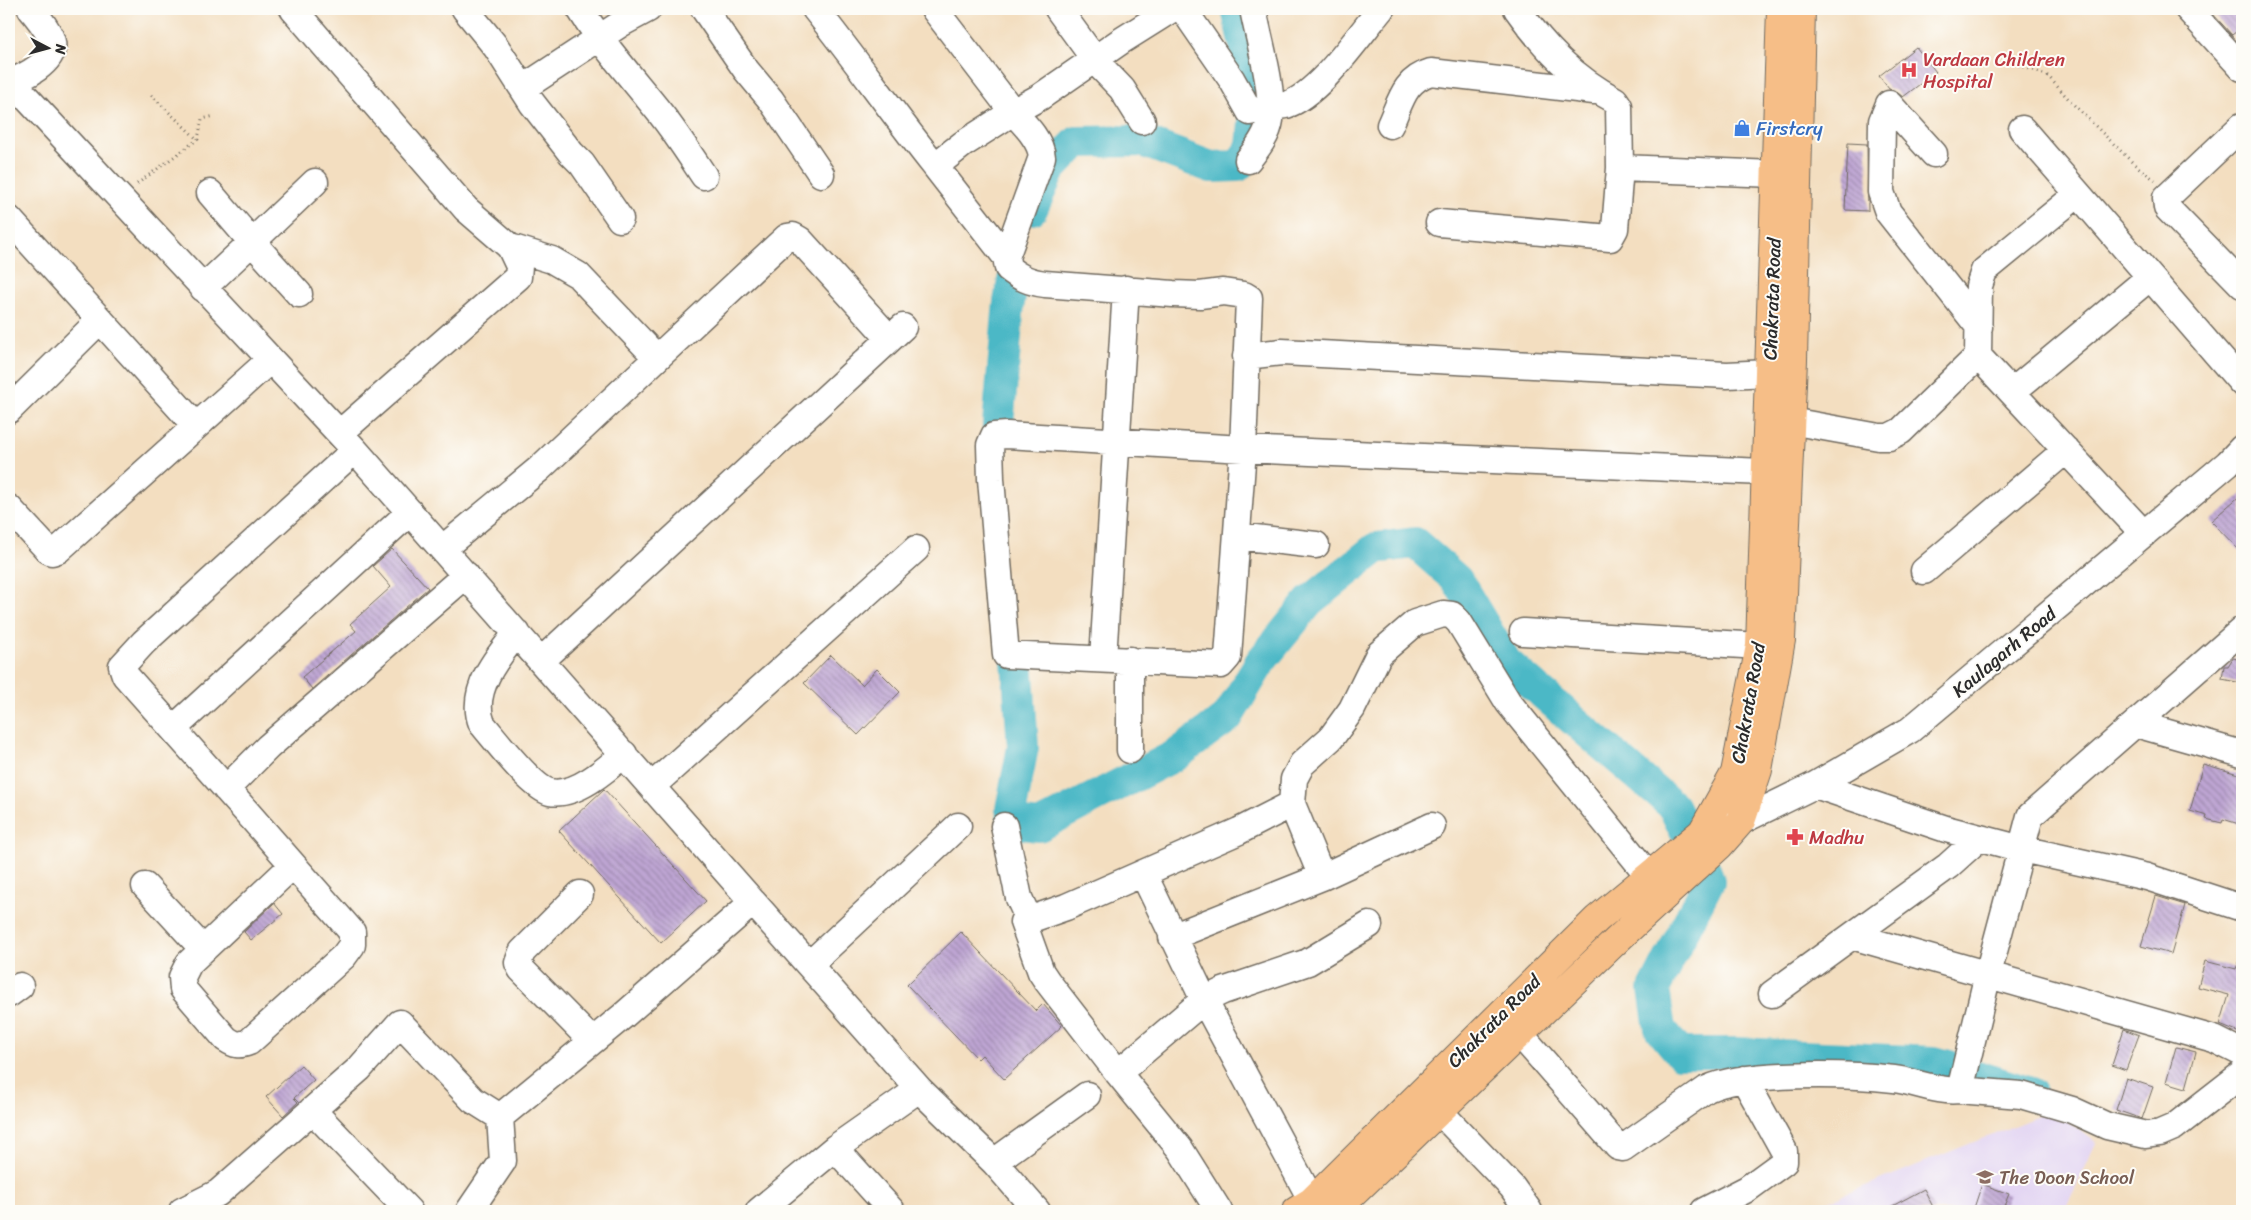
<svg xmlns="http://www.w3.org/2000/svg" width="2251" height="1220" font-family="Sriracha,sans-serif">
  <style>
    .built { fill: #e2d4f3 }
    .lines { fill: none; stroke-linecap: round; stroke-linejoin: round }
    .river { stroke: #4bb8c6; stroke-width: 32 }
    .building { fill: url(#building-back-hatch) }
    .minor-casing { stroke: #716a5f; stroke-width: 29 }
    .major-casing { stroke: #716a5f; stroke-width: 30 }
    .path { stroke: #716a5f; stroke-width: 3; stroke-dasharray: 1 4; stroke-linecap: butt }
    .minor { stroke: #fff; stroke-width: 26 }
    .major { stroke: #f6be87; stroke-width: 28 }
    .labels { text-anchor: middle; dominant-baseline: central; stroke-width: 4; stroke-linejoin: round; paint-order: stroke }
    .health-label { font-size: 19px; fill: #be3a42; stroke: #fdfcf7; text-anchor: start }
    .shop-label { font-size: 19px; fill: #366cbe; stroke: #fdfcf7; text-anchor: start }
    .street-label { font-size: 19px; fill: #2b2b2b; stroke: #fdfcf7 }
    .education-label { font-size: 19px; fill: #785e54; stroke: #fdfcf7; text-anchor: start }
  </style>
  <defs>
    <pattern id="building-back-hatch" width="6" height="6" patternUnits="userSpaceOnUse" patternTransform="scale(1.25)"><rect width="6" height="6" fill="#bea5d3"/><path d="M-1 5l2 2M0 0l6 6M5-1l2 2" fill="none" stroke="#9b87ab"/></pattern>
  </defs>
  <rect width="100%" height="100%" fill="#fdfcf7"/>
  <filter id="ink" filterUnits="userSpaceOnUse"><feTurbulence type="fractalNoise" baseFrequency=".02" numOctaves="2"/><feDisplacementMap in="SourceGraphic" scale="10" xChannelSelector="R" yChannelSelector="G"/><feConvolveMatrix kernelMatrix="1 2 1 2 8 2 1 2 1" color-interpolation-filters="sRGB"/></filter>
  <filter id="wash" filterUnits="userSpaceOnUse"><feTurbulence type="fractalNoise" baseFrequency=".0096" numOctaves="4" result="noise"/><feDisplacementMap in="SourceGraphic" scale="20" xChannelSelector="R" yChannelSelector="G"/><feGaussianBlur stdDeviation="1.12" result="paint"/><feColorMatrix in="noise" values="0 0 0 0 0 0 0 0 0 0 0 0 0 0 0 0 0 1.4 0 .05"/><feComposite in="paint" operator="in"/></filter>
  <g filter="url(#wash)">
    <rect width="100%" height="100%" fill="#f3dec0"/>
    <path class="built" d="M2053 1110 2097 1143 2064 1211H1804Z"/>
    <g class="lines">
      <path class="river" d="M1032 209 1050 170 1077 142 1142 141 1211 167 1238 166 1252 147 1256 98 1237 9
        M998 425 1009 302 1013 281
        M1017 660 1023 747 1011 809 1015 823 1039 826 1176 755 1227 718 1261 661 1309 602 1376 548 1415 543 1457 580 1506 662 1673 806 1683 827
        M1706 871 1709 881 1654 989 1660 1029 1680 1053H1736L1934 1062 1949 1066
        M1977 1076 2031 1093"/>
    </g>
    <g id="blocks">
      <path class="building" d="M2218 9H2242V27L2232 35 2212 13Z
        M1916 47 1936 72 1903 97 1894 90 1889 89 1879 76Z
        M1848 143 1867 144 1868 211 1845 210Z
        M2242 494V553L2211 521Z
        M392 549 428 588 312 689 302 677 356 631 350 624 391 587 373 566Z
        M831 655 862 685 877 669 900 692 858 735 804 683Z
        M2233 658 2242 660V683L2222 679 2224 666H2228Z
        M2203 764 2242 775V825L2223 819 2222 823 2206 819 2207 816 2190 811Z
        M604 789 706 901 661 943 559 831Z
        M2156 896 2185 905 2171 954 2141 946Z
        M274 903 283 914 251 940 244 932Z
        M961 932 1036 1011 1043 1004 1062 1026 1004 1079 982 1055 978 1059 907 985Z
        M2205 961 2236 969 2238 963 2242 964V1034L2220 1025 2229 995 2198 987Z
        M2124 1029 2139 1035 2126 1070 2112 1065Z
        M2176 1047 2196 1052 2186 1088 2166 1082Z
        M301 1065 314 1080 294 1098 298 1102 283 1116 266 1097Z
        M2126 1078 2153 1087 2142 1119 2116 1110Z
        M1982 1184 2009 1194 2002 1211H1973Z
        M1924 1189 1935 1211H1883Z"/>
    </g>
  </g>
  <g filter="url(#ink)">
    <use href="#blocks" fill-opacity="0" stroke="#716a5f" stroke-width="1"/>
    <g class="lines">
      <g class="minor-casing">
        <path id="minor" d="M293 9 466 209 510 247 519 266 518 277 340 433
          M465 9 496 47 532 103 571 153 582 164 620 219
          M580 9C603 46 633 79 660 113 676 133 690 155 704 176
          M704 9 746 70 771 100 821 174
          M815 9C856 60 894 115 935 166L963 144 1013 112C1024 124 1041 140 1042 157L1006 257 1008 268C1020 278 1030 282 1045 284L1173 294 1200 295 1223 292 1244 295 1249 298 1243 449 1228 657 1221 665 1006 655 991 479 990 445 994 436 1007 435 1243 449 1787 473
          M934 9 1013 112 1040 97 1121 41 1172 9
          M1058 9 1098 64 1122 89 1142 121
          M1183 9 1232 80 1250 112
          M1517 9C1544 47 1573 78 1615 100L1619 106 1620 168 1775 174
          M2188 9 2242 68
          M11 81 355 450 753 902
          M9 82C23 78 56 62 52 42 49 30 38 18 31 9
          M523 88 622 23 648 9
          M1271 104C1275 105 1282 106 1286 105 1319 95 1359 35 1381 9
          M1390 125C1401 101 1404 80 1431 72L1594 91
          M2242 126 2166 198 2167 208 2242 285
          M2022 129 2242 383
          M1934 154 1889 104 1882 121 1881 192 1888 212 1979 327
          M1248 160C1257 149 1268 135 1270 120 1274 89 1259 41 1253 9
          M935 166 1006 257
          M210 193 252 242 315 182
          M9 219 196 426
          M1439 223 1610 238 1615 229 1620 168
          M510 247 552 260 578 275 657 358 787 237 793 236 800 240 890 339
          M203 288 252 242 299 294
          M1246 356 1282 352 1727 375 1769 373
          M1978 356 2144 534
          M2012 392 2150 277
          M9 410 100 320
          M1790 421 1879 437H1889L1901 431 1978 356 1979 286 1984 271 2078 194
          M9 508 48 550 52 552 58 550 270 360
          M1237 536 1316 545
          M442 549 539 469 657 358
          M1924 571 2066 450
          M1523 632 1760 646
          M517 633C497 657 469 691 482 724 495 739 532 788 550 792 575 797 607 769 624 754
          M1103 659 1126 289
          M541 661 903 327
          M2136 724 2242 754
          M173 729 410 512
          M1130 750V660
          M1815 785 1946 829 2022 849 2147 877 2242 908
          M652 786 916 549
          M226 789 268 747 466 575
          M1725 825 1741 821 1815 785 1910 730 2228 463 2242 448
          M1004 826 1019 898 1029 920
          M293 865 189 963 182 977 183 989 226 1039C235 1045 239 1046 249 1042L344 956 352 945V932C277 846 201 760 125 675L122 666 144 642 355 450
          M1143 873 1204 1000 1312 1201
          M1322 877 1432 826
          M145 886 203 949
          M580 894 522 952 518 963 521 969 592 1041
          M1852 936 2214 1039 2242 1053
          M1172 937 1322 877 1292 804
          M809 965 958 826
          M9 994 20 986
          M1772 994 1948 866 1979 838
          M1520 1034 1618 1147 1623 1148 1707 1089C1746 1071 1849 1074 1894 1079 1913 1081 1941 1093 1958 1090L1961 1086 1988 974 2030 816 2242 630
          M1118 1073 1204 1000 1223 991 1308 962 1369 925
          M1958 1090 2021 1095 2072 1110 2107 1126 2146 1135 2160 1133 2174 1127 2242 1074
          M312 1110 409 1211
          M1439 1111 1512 1187 1529 1211
          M835 1148 892 1211
          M994 1162 1087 1095
          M182 1211 218 1193 359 1069 400 1023 473 1100 500 1117
          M469 1211 503 1161 500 1117 623 1016 753 902 919 1089
          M759 1211 835 1148 919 1089 994 1162 1037 1211
          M1219 1211 1180 1149 1118 1073 1047 981 1041 972 1023 922 1066 907 1239 831 1292 804 1294 779 1302 764 1331 738 1352 709 1379 654 1415 623 1443 614 1452 615 1459 622 1508 702 1662 892
          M1704 1211 1747 1189 1784 1162V1151L1744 1079"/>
      </g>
      <g class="major-casing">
        <path id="major" d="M1296 1211 1312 1201 1597 919 1702 832 1735 773 1760 646 1781 9
          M1335 1211 1618 939 1719 846 1741 821 1758 770 1781 640 1793 360 1801 9"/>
      </g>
      <path class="path" d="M2019 65 2048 76 2073 104 2134 164 2155 180
        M151 95 197 139
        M137 184 198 139 202 119 215 116"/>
      <use href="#minor" class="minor"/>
      <use href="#major" class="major"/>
    </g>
  </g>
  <defs>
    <g id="hospital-bare" transform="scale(1.35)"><path d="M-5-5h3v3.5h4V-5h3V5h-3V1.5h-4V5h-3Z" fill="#e0444e" stroke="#fdfcf7" stroke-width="2.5" paint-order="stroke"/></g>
    <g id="shop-bare" transform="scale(1.35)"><path d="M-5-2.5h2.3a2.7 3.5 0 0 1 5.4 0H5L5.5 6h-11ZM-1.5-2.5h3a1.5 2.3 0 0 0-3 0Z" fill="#3f7fe0" stroke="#fdfcf7" stroke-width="2.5" paint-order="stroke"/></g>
    <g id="pharmacy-bare" transform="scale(1.35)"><path d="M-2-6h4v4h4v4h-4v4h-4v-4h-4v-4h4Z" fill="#e0444e" stroke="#fdfcf7" stroke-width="2.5" paint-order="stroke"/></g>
    <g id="school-bare" transform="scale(1.35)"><path d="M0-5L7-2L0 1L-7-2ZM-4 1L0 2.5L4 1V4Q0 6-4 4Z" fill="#8d6e63" stroke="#fdfcf7" stroke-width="2.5" paint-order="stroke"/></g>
  </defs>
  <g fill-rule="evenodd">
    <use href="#hospital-bare" x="1909" y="70"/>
    <use href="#shop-bare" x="1742" y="128"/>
    <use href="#pharmacy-bare" x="1795" y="837"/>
    <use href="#school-bare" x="1985" y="1177"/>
  </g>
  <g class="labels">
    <g class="health-label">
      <text x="1923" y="59">Vardaan Children<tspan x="1923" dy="22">Hospital</tspan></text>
      <text x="1809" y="837">Madhu</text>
    </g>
    <g class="shop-label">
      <text x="1756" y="128">Firstcry</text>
    </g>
    <g class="street-label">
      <text transform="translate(1772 299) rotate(-88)">Chakrata Road</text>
      <text transform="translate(2004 652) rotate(-40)">Kaulagarh Road</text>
      <text transform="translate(1748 703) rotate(-80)">Chakrata Road</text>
      <text transform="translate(1494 1021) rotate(-45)">Chakrata Road</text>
    </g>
    <g class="education-label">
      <text x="1999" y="1177">The Doon School</text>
    </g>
  </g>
  <rect width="2251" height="1220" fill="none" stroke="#fdfcf7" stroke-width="30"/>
  <g transform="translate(48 48) rotate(96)" stroke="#fdfcf7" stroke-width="4" paint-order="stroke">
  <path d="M0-4L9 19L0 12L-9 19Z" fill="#2b2b2b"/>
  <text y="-8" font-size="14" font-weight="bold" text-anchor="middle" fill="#2b2b2b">N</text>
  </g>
</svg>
